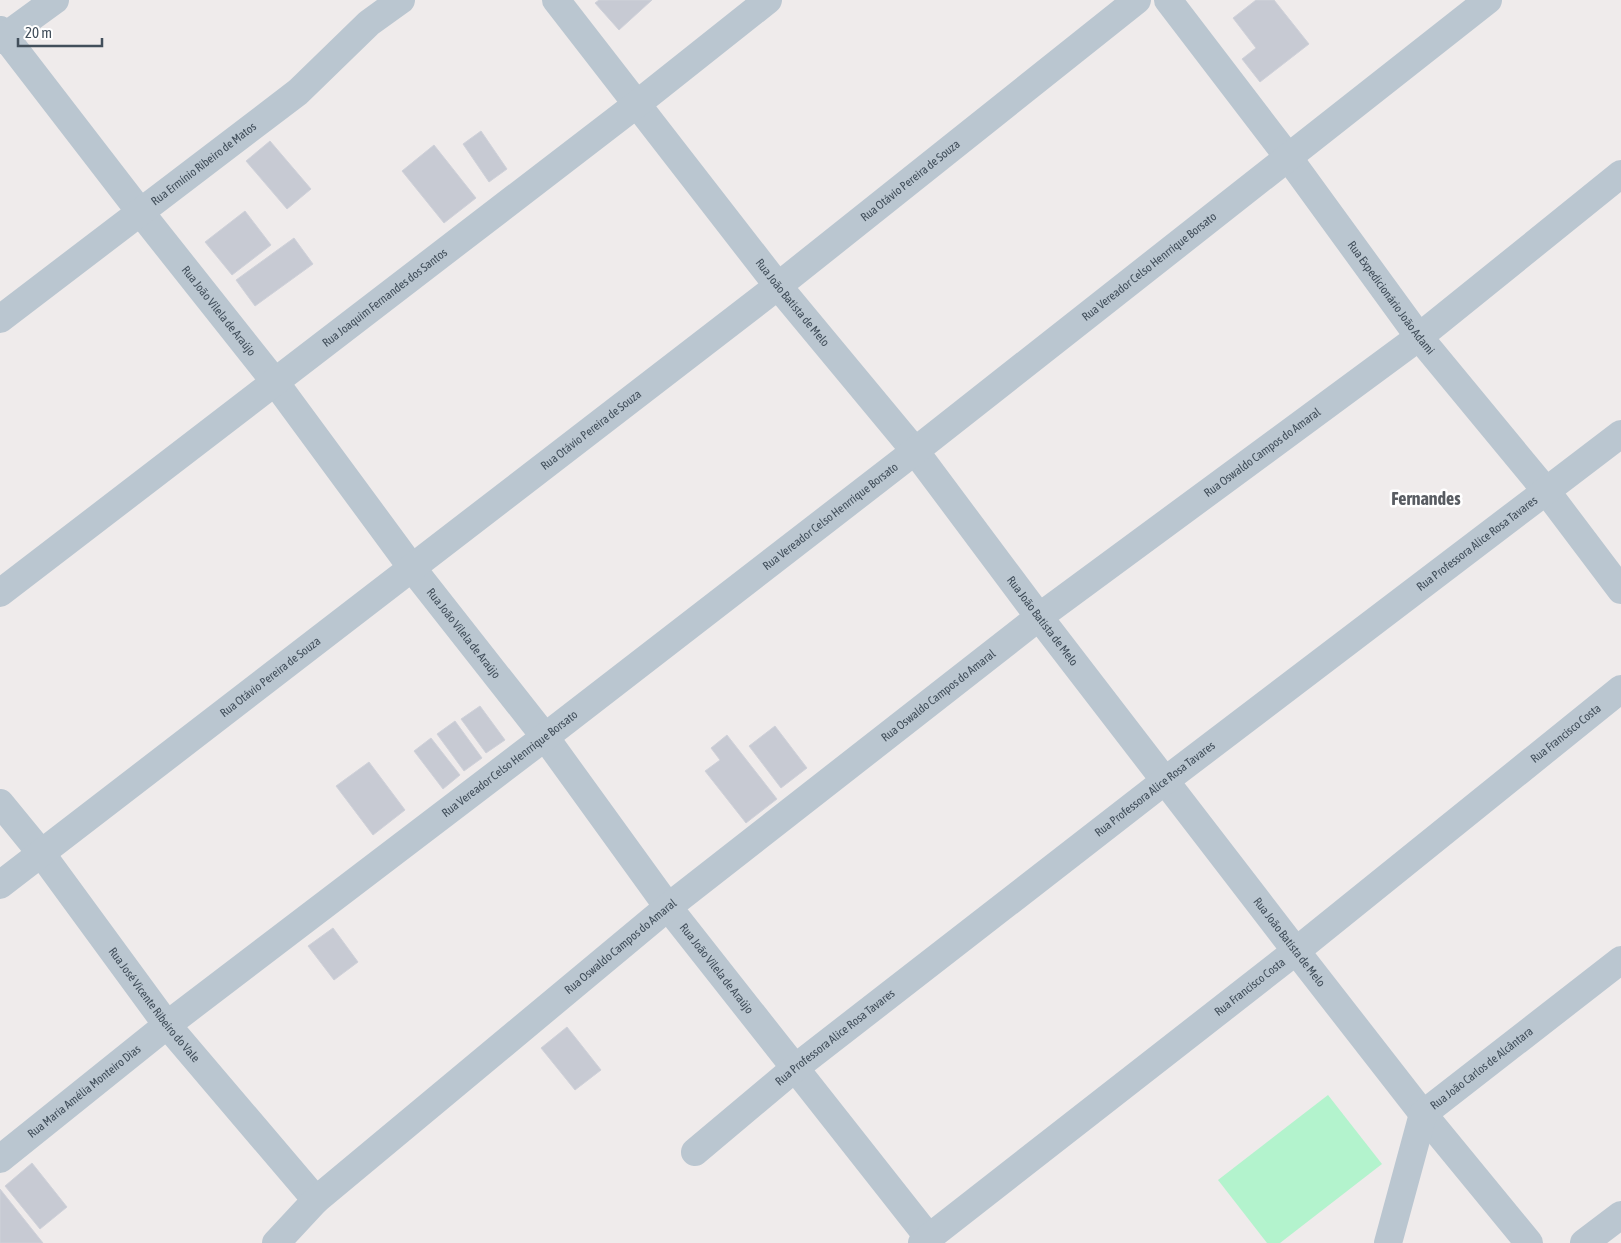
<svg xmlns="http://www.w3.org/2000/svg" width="1621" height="1243" font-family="'Asap Condensed',sans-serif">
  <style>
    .green { fill: #b3f3cd }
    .building { fill: #c7cad3; stroke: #cfd1d9 }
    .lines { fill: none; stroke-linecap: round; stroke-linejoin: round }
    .minor { stroke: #bac6d0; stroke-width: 28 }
    .labels { text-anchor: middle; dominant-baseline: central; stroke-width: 5; stroke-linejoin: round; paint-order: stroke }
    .street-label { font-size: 12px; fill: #424f5b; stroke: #fff }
    .district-label { font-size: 18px; font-weight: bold; fill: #585c62; stroke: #fff }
  </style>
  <rect width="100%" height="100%" fill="#efebeb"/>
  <path class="green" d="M1328 1095 1382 1164 1280 1243H1267L1218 1180Z"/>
  <path class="building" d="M599 0H652L619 30 595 3Z
    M1256 0H1274L1309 44 1260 82 1242 59 1256 48 1233 18Z
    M481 131 507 169 489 182 463 144Z
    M270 141 311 189 287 209 246 161Z
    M434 145 476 198 444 223 402 171Z
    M245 211 271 245 232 275 205 242Z
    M294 238 313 264 255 306 236 280Z
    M480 706 505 740 486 753 461 719Z
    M455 721 482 758 464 771 437 734Z
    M775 726 807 768 781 788 749 746Z
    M727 735 777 799 746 823 705 771 720 760 711 748Z
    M431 738 460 775 443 789 414 751Z
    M369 762 405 810 373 835 336 786Z
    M333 928 358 962 334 980 308 946Z
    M567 1027 601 1070 575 1090 541 1048Z
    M32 1163 67 1207 40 1229 5 1186Z
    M0 1189 43 1243H0Z"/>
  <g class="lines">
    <g class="minor">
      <path id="s1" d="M556 0 778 286 915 451 1039 617 1296 951 1423 1114 1529 1243"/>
      <path id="s2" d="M1168 0 1288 157 1419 337 1547 492 1621 590"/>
      <path id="s3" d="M0 30 141 213 275 382 412 568 545 737 668 907 929 1238"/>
      <path d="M0 40 55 0"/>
      <path id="s4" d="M0 319 298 92 369 23 401 0"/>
      <path id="s5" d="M0 593 637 104 768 0"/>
      <path id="s6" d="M0 803 41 853 167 1025 316 1200"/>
      <path id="s7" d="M0 885 778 286 1137 0"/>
      <path id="s8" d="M695 1152 795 1068 1166 780 1621 434"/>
      <path id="s9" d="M0 1159 167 1025 545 737 915 451 1488 0"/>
      <path id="s10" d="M276 1243 316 1200 668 907 1039 617 1419 337 1621 174"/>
      <path id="s11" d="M922 1243 1296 951 1621 689"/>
      <path id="s12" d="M1388 1243 1423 1114 1621 960"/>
      <path d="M1584 1243 1621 1215"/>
    </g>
  </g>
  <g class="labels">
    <g class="street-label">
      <text stroke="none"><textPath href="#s4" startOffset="256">Rua Ermínio Ribeiro de Matos</textPath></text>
      <text stroke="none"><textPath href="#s7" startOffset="1151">Rua Otávio Pereira de Souza</textPath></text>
      <text stroke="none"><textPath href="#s9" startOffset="1455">Rua Vereador Celso Henrrique Borsato</textPath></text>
      <text stroke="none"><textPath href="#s5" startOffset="485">Rua Joaquim Fernandes dos Santos</textPath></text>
      <text stroke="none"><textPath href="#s2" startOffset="372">Rua Expedicionário João Adami</textPath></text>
      <text stroke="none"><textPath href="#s1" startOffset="384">Rua João Batista de Melo</textPath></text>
      <text stroke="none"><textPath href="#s3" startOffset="356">Rua João Vilela de Araújo</textPath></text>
      <text stroke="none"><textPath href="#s7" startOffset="746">Rua Otávio Pereira de Souza</textPath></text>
      <text stroke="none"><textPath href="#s10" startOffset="1265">Rua Oswaldo Campos do Amaral</textPath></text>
      <text stroke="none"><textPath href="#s9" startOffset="1050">Rua Vereador Celso Henrrique Borsato</textPath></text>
      <text stroke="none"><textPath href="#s8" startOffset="991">Rua Professora Alice Rosa Tavares</textPath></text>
      <text stroke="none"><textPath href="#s1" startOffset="789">Rua João Batista de Melo</textPath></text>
      <text stroke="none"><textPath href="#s3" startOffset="761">Rua João Vilela de Araújo</textPath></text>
      <text stroke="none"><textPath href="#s7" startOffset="341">Rua Otávio Pereira de Souza</textPath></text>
      <text stroke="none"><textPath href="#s10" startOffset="860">Rua Oswaldo Campos do Amaral</textPath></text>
      <text stroke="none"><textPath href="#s11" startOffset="821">Rua Francisco Costa</textPath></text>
      <text stroke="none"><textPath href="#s9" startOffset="645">Rua Vereador Celso Henrrique Borsato</textPath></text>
      <text stroke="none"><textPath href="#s8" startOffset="586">Rua Professora Alice Rosa Tavares</textPath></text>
      <text stroke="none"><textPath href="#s1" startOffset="1194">Rua João Batista de Melo</textPath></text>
      <text stroke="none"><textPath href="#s10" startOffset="455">Rua Oswaldo Campos do Amaral</textPath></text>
      <text stroke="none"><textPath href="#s3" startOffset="1181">Rua João Vilela de Araújo</textPath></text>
      <text stroke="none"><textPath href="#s11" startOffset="416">Rua Francisco Costa</textPath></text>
      <text stroke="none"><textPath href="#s6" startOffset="254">Rua José Vicente Ribeiro do Vale</textPath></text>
      <text stroke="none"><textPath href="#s8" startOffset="181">Rua Professora Alice Rosa Tavares</textPath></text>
      <text stroke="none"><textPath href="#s12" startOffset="208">Rua João Carlos de Alcântara</textPath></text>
      <text stroke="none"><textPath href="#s9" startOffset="108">Rua Maria Amélia Monteiro Dias</textPath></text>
    </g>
    <g class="district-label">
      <text x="1426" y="498">Fernandes</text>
    </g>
  </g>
  <path d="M18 38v8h84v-8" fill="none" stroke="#424f5b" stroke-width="2.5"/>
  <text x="25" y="38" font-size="15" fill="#424f5b" stroke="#ffffff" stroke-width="4" paint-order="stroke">20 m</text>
</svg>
